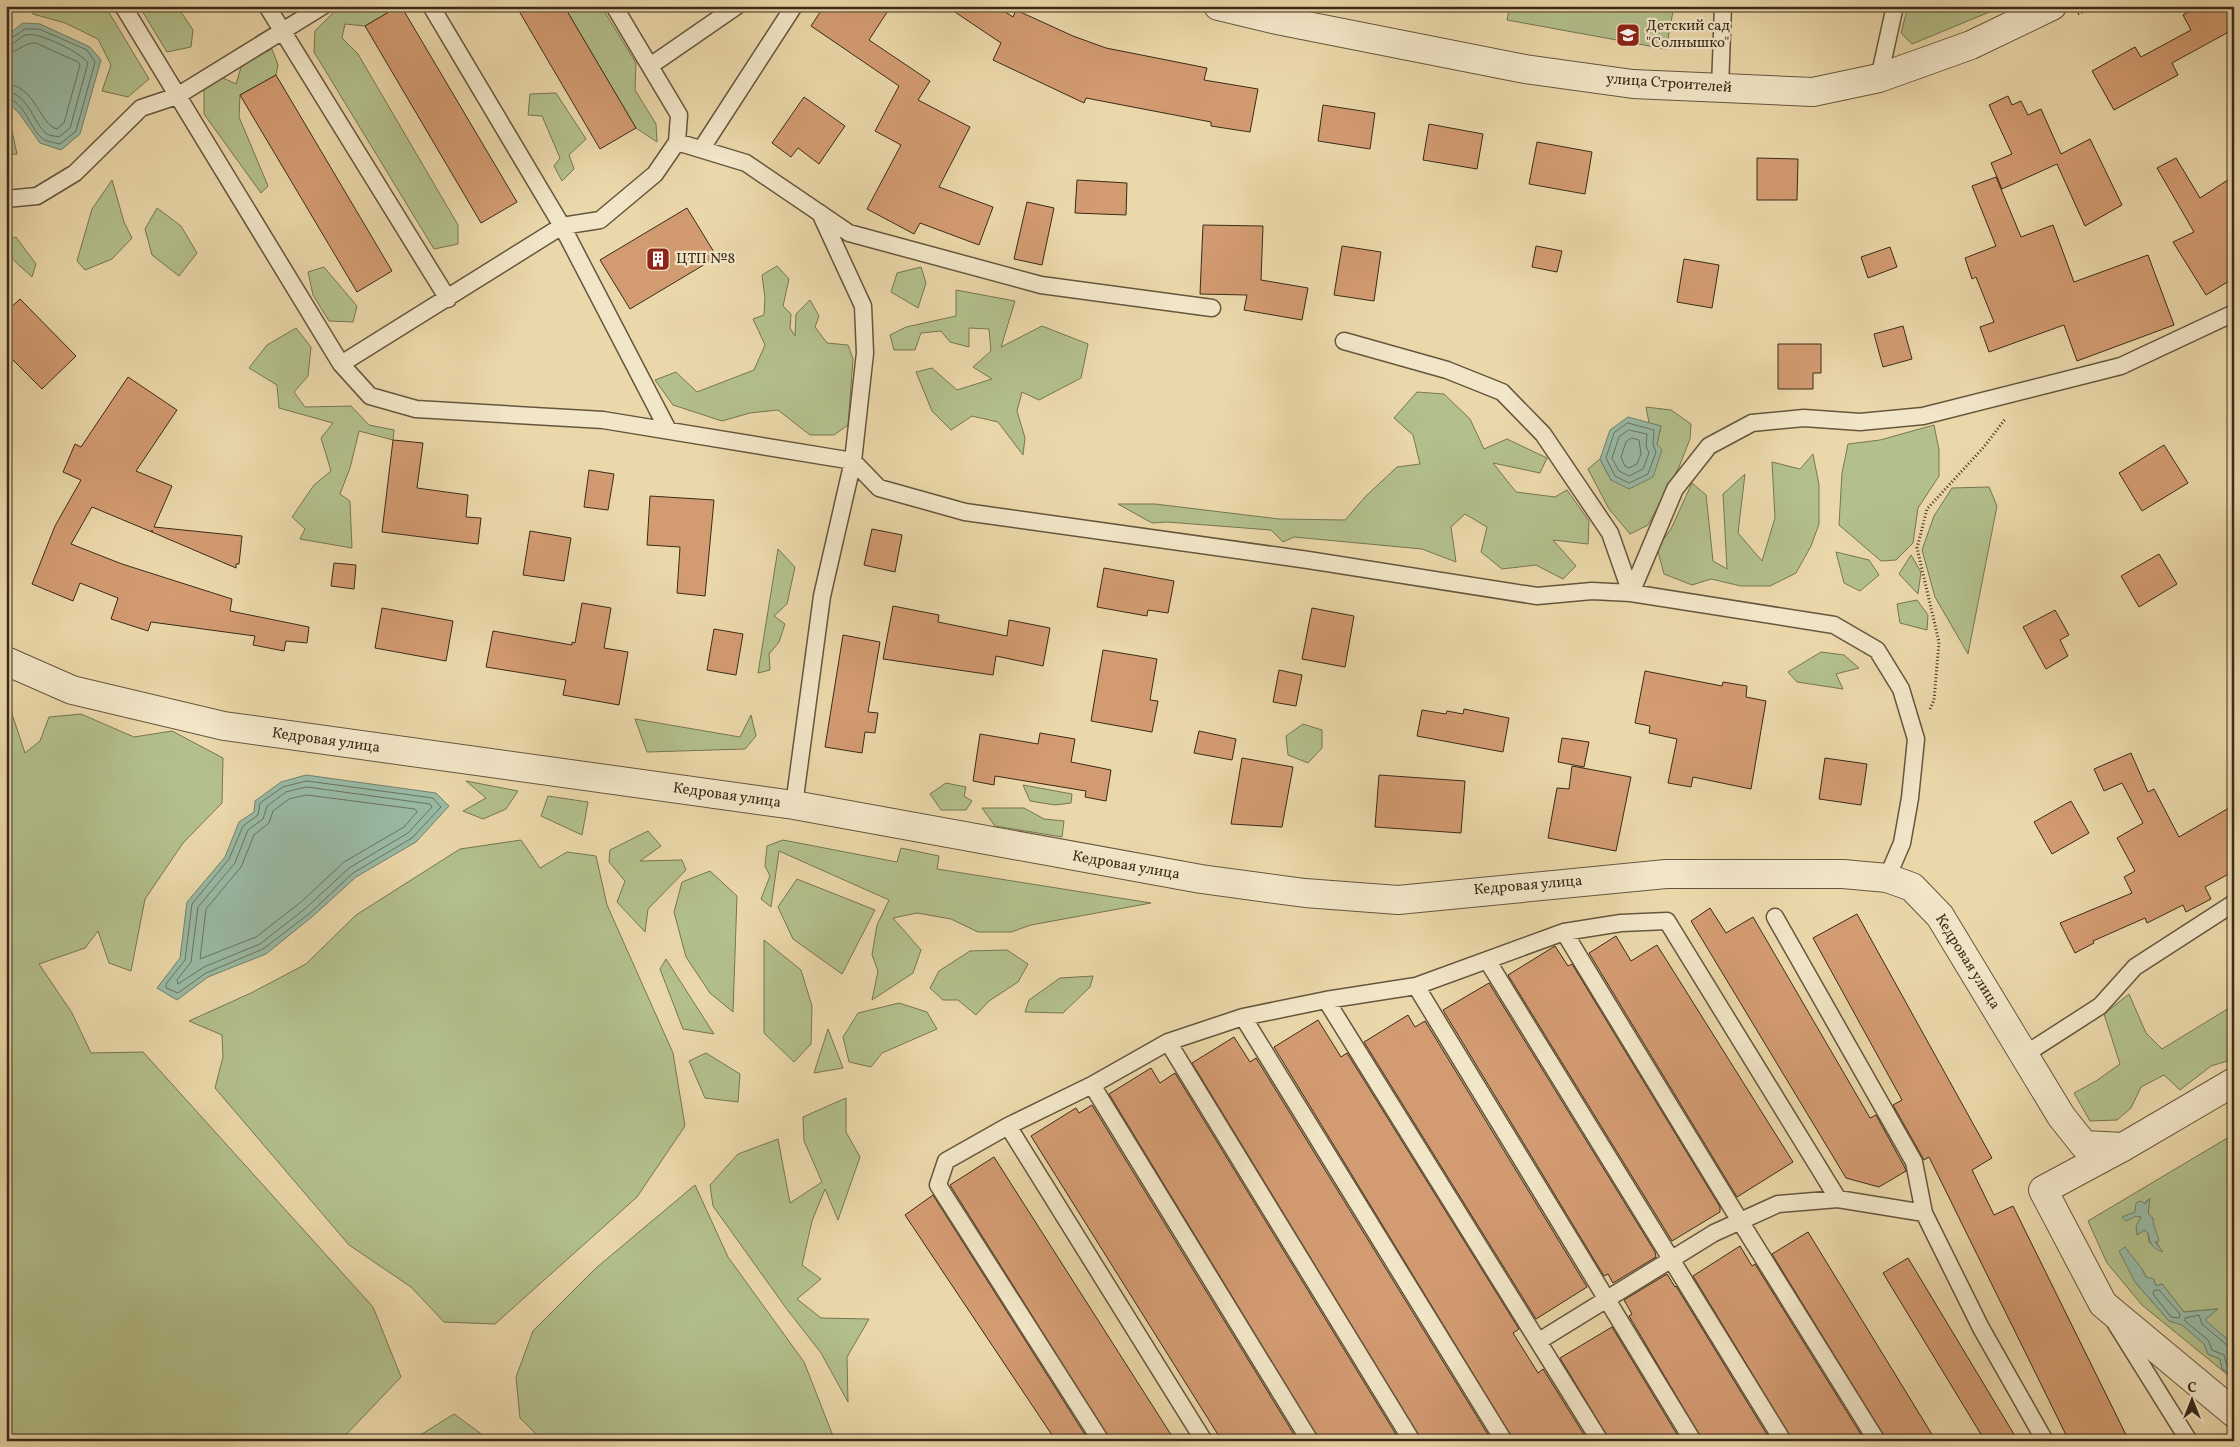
<svg xmlns="http://www.w3.org/2000/svg" width="2240" height="1447" font-family="Vollkorn,serif">
  <style>
    .green { fill: #b3c08c; stroke: #767652; fill-rule: evenodd }
    .water { fill: #99baa5; stroke: #73816d }
    .lines { fill: none; stroke-linecap: round; stroke-linejoin: round }
    .shore { stroke: #6a725f; stroke-width: 1 }
    .building { fill: #d39b72; stroke: #3a2b19 }
    .service-casing { stroke: #66563d; stroke-width: 19 }
    .minor-casing { stroke: #66563d; stroke-width: 30 }
    .path { stroke: #3a2b19; stroke-width: 3; stroke-dasharray: 1 2.5; stroke-linecap: butt }
    .service { stroke: #f2e6c8; stroke-width: 16 }
    .minor { stroke: #f2e6c8; stroke-width: 28 }
    .labels { text-anchor: middle; dominant-baseline: central; stroke-width: 4.5; stroke-linejoin: round; paint-order: stroke }
    .poi-label { font-size: 15px; fill: #3a2b19; stroke: #f2e6c8; text-anchor: start }
    .street-label { font-size: 15px; fill: #3a2b19; stroke: #f2e6c8 }
  </style>
  <rect width="100%" height="100%" fill="#ebd8aa"/>
  <filter id="stains"><feTurbulence type="fractalNoise" baseFrequency=".004" numOctaves="4"/><feColorMatrix values="0 0 0 0 .2 0 0 0 0 .09 0 0 0 0 .02 0 0 0 .5 -.17"/></filter>
  <radialGradient id="worn" r=".72"><stop offset=".6" stop-color="#630" stop-opacity="0"/><stop offset="1" stop-color="#630" stop-opacity=".3"/></radialGradient>
  <path class="green" d="M31 6H105L149 79 128 97 102 91 111 65 98 39 65 23 33 14Z
    M139 6H177L193 30 191 47 167 52Z
    M340 6H399L365 26 345 24 342 38 358 54 458 225V244L434 249 314 52 315 31Z
    M564 6H601L636 63 635 90 656 124 657 142 636 128Z
    M1510 6H1674L1666 49 1507 20Z
    M1908 6H2004L1912 44 1901 33Z
    M272 49 278 65 276 75 240 95 239 117 268 186 261 193 204 114V89L221 77 236 84 242 64Z
    M556 93 586 139 569 155 574 169 562 181 554 166 560 158 542 116 528 115 530 94Z
    M6 115 9 117 17 154 6 155Z
    M112 180 124 222 132 238 112 259 85 270 77 261 92 209Z
    M157 208 181 226 197 253 179 276 152 255 145 229Z
    M16 237 36 264 32 277C21 266 6 258 6 241Z
    M777 266 789 279 783 306 791 314 790 328 795 336 796 314 810 300 819 316 815 327 827 343 848 345 853 359 848 425 834 435H810L778 410 750 413 722 421 673 405 655 380 676 372 697 392 754 370 765 345 753 319 764 315 765 298 762 275Z
    M324 267 357 306 353 322 329 321 313 295 308 272Z
    M921 267 926 283 918 308 891 292 897 273Z
    M956 290 1015 301 1001 347 1042 326 1088 344 1081 378 1039 400 1022 392 1017 411 1025 438 1023 455 998 422 972 416 951 430 932 411 916 372 932 368 957 390 992 379 973 367 991 351 989 329 969 328V347L950 342 941 331 921 333 915 350H894L890 335 906 327 956 316Z
    M296 328 311 347 308 376 294 392 305 407 351 406 369 425 394 430 393 440 359 431 350 468 340 494 350 501 352 548 300 539 305 529 292 517 314 485 331 471 321 438 333 423 279 408 277 385 249 368 267 345Z
    M1417 392 1444 394 1470 419 1484 449 1507 439 1547 458 1540 473 1493 463 1516 492 1555 497 1567 490 1589 521 1588 544 1553 540 1576 566 1563 579 1536 565 1502 569 1481 552 1487 527 1465 514 1451 527 1456 562 1422 549 1294 537 1283 542 1271 530 1167 522 1152 523 1118 504H1155L1279 519 1345 520 1366 496 1397 467 1420 464 1413 435 1394 418Z
    M1646 407 1671 410 1691 424 1690 439 1679 467 1648 525 1630 534 1609 509 1588 469 1600 459 1611 480 1657 444 1661 426 1649 423Z
    M1934 425 1939 450V476L1918 508 1913 543 1896 560 1881 561 1839 525 1842 473 1848 444 1880 440Z
    M1813 454 1819 485V524L1811 546 1796 573 1770 586H1741L1711 579 1692 585 1664 574 1657 548 1671 529 1692 483 1706 495 1713 561 1727 569 1723 494 1745 474 1738 533 1762 561 1775 518 1772 462 1800 469Z
    M1989 487 1997 506 1968 654 1935 597 1922 550 1934 516 1952 488Z
    M778 549 795 567 787 604 774 616 785 624 779 642 769 654 770 670 758 673Z
    M1836 552 1869 560 1879 575 1860 591 1844 583Z
    M1911 555 1921 572 1918 594 1899 574Z
    M1917 600 1928 615 1927 630 1900 623 1897 604Z
    M1821 652 1844 655 1859 668 1836 674 1843 689 1797 682 1788 672Z
    M6 704 11 711 25 753 40 741 49 717 81 714 134 737 172 731 223 758 222 803 183 843 145 899 131 971 109 963 98 931 85 948 39 964 72 1013 91 1053 143 1052 373 1307 401 1377 340 1441H6Z
    M751 715 756 736 745 749 647 752 635 719 740 737Z
    M1303 724 1322 730V748L1308 763 1288 755 1286 736Z
    M466 781 518 791 506 809 483 819 463 811 486 798Z
    M946 783 966 787 964 796 972 801 966 810H941L930 794Z
    M1023 785 1072 794 1071 803 1055 805 1030 801Z
    M548 796 588 802 582 835 541 816Z
    M982 808H1024L1044 819 1064 821 1062 837 995 826Z
    M648 831 661 846 640 861 682 860 686 870 648 909 645 932 617 902 625 881 609 862 610 850Z
    M521 840 540 868 567 852 596 856 607 905 673 1053 685 1126 637 1197 495 1324 444 1322 411 1287 349 1245 215 1088 223 1057 222 1035 189 1021 251 993 306 964 356 915 460 849Z
    M783 840 897 862 901 848 939 856 937 869 1151 903 1031 925 1011 932H978L951 919 917 913 893 918 921 950 913 973 872 1000 878 971 872 955 877 925 889 900 779 851 771 907 761 899 770 876 765 866 767 846Z
    M710 871 737 896 733 1012 710 993 686 957 674 912 682 882Z
    M797 879 875 910 842 974 793 939 778 907Z
    M764 940 801 970 812 1006 811 1044 794 1062 764 1033Z
    M1007 950 1028 964 1018 982 989 1001 976 1015 958 1000H943L930 988 939 971 970 951Z
    M666 959 714 1034 683 1029 660 969Z
    M1093 976 1090 987 1063 1013 1025 1012 1029 1000 1060 978Z
    M2129 994 2146 1033 2162 1049 2234 1005V1059L2211 1066 2180 1090 2164 1075 2141 1087 2131 1108 2117 1120 2090 1121 2074 1093 2096 1081 2120 1064 2104 1014Z
    M899 1003 927 1012 937 1029 882 1053 871 1067 849 1062 843 1037 858 1013Z
    M828 1029 843 1068 814 1073Z
    M706 1053 740 1074 738 1102 705 1098 689 1061Z
    M846 1098V1132L860 1157 838 1220 825 1189 812 1221 802 1265 821 1279 797 1299 821 1318 869 1319 847 1357 848 1402 821 1353 786 1308 713 1206 710 1185 738 1154 778 1139 790 1203 822 1182 804 1141 803 1117Z
    M2234 1134V1345L2204 1320 2217 1309 2184 1312 2162 1284 2156 1286 2146 1277 2142 1269 2135 1282 2169 1321 2182 1324 2204 1344 2208 1354 2220 1359 2222 1369 2234 1376V1380L2142 1305 2107 1263 2088 1221ZM2149 1199 2148 1213C2157 1223 2151 1237 2160 1248L2149 1242 2148 1233 2144 1230 2137 1235 2141 1217 2137 1216 2123 1217 2135 1212Z
    M695 1185 728 1257 804 1362 835 1441H543L520 1418 516 1377 533 1331 596 1268Z
    M454 1414 491 1441H415L414 1439Z"/>
  <path class="water" d="M23 23 40 24 90 47 101 60 80 134 61 150 40 143 19 113 6 101V36Z
    M1628 417 1661 426 1657 444 1662 450 1653 477 1629 489 1611 480 1600 459 1610 430Z
    M306 775 436 793 449 806 416 842 356 877 313 916 266 954 208 977 177 1000 157 988 180 958 187 902 225 857 239 822 254 812 255 801 281 782Z
    M2150 1198 2148 1213 2153 1218C2153 1227 2157 1232 2159 1241L2155 1242 2163 1252C2152 1249 2150 1243 2148 1233L2144 1230 2137 1235 2136 1226 2141 1217 2136 1216 2126 1221 2122 1217 2135 1212 2136 1203 2141 1201 2145 1204Z
    M2125 1247 2142 1269 2146 1277 2154 1279 2156 1286 2162 1284 2184 1312 2218 1309 2205 1320 2234 1345V1376L2222 1369 2220 1359 2208 1354 2204 1344 2182 1325 2169 1321 2135 1282 2119 1251Z"/>
  <g class="lines">
    <path class="shore" d="M6 39H10L25 29H39L87 50 95 62 76 131 60 144C56 143 49 142 45 140 30 132 26 101 6 98
      M6 46C15 45 19 37 26 35 38 31 83 54 88 63L70 128 59 137C56 136 50 136 47 134 33 124 29 93 6 92
      M6 53C18 53 24 42 36 43L78 62 80 65 64 123 57 129C40 125 35 85 6 84
      M1628 423 1654 430 1653 444 1656 452 1648 474 1629 483 1615 476 1606 458 1614 433Z
      M1629 430 1647 434 1646 446 1649 453 1643 469 1629 476 1619 471 1612 458 1619 437Z
      M1632 438 1639 440 1641 454 1637 464 1629 468 1625 466 1621 457 1626 442Z
      M307 781 433 798 441 807 412 838 353 873 310 913 263 949 206 973 178 993 166 988V984L185 960 192 904 229 859 243 826 258 815 260 803 283 787Z
      M307 787 430 804 432 807 408 833 349 868 306 908 260 944 204 967 178 984 177 980 191 962 198 907 235 863 248 830 263 819 267 806 286 792Z
      M307 795 415 809 417 812 404 827 344 862 301 902 256 937 200 959 206 909 241 867 254 835 269 823 273 811 289 799Z
      M2159 1290 2180 1314 2179 1318 2171 1317 2153 1294 2154 1291Z
      M2234 1348 2229 1347 2202 1324 2199 1315 2185 1318V1321L2208 1340 2212 1350 2224 1355 2227 1366 2234 1370"/>
  </g>
  <path class="building" d="M399 6H401L517 202 481 223 365 26Z
    M516 6H564L636 128 600 149Z
    M824 6H891L869 40 930 81 918 100 970 127 939 187 993 207 979 245 920 223 914 234 867 209 901 145 875 131 899 86 811 26Z
    M946 6H996L1013 17 1016 10 1073 36 1106 48 1207 68 1204 80 1258 89 1250 132 1211 126V122L1086 98 1084 103 993 60 1001 43Z
    M2199 6H2234V29L2172 63 2178 75 2114 110 2092 71 2135 47 2141 57 2191 30 2183 15Z
    M276 75 392 271 357 292 240 95Z
    M2008 96 2012 105 2021 101 2028 115 2041 109 2061 154 2090 139 2122 205 2085 226 2057 164 2002 189 1991 163 2012 154 1989 105Z
    M804 97 845 126 819 164 798 148 791 157 772 143Z
    M1323 105 1375 113 1370 149 1318 141Z
    M1429 124 1483 134 1477 169 1423 160Z
    M1537 142 1592 152 1585 194 1529 184Z
    M1757 158 1798 159 1797 200H1757Z
    M2176 158 2200 198 2234 176V278L2206 295 2173 242 2194 232 2157 168Z
    M1996 177 2021 237 2053 225 2074 282 2148 255 2174 325 2077 361 2064 325 1989 352 1980 327 1994 322 1976 277 1972 279 1965 258 1996 246 1972 186Z
    M1077 180 1127 183 1126 215 1075 213Z
    M1027 202 1054 208 1042 265 1014 259Z
    M687 208 717 257 630 309 600 260Z
    M1203 225 1263 226 1261 280 1308 288 1302 320 1244 310 1247 295 1200 294Z
    M1342 246 1381 252 1374 301 1334 295Z
    M1536 246 1562 251 1557 272 1532 267Z
    M1890 247 1897 267 1868 278 1861 257Z
    M1684 259 1719 265 1712 308 1677 302Z
    M20 299 76 356 42 389 6 353V312Z
    M1903 326 1912 359 1883 367 1874 334Z
    M1778 344H1821V373H1813V389H1778Z
    M128 377 177 410 136 471 172 486 154 527 242 536 239 564H236V568L152 532V530V532L92 507 71 544 122 564 232 599 230 611 309 627 307 643 286 641 284 651 253 645 255 636 151 622 148 631 111 619 118 598 80 583 73 601 32 584 55 526 81 480 63 472 75 444 81 447Z
    M393 440 423 443 417 488 468 495 466 517 481 518 478 544 382 532Z
    M2164 445 2188 483 2142 511 2119 473Z
    M589 470 614 474 608 510 584 507Z
    M650 496 714 500 705 596 677 593 680 547 647 545Z
    M872 529 902 535 895 572 864 565Z
    M530 531 571 538 564 581 523 575Z
    M2159 554 2177 584 2139 607 2121 576Z
    M334 563 356 565 354 589 331 586Z
    M1104 568 1174 581 1168 613 1148 610 1147 616 1097 607Z
    M582 603 611 608 604 648 628 652 619 705 563 695 566 680 486 667 493 631 572 645V642L575 643Z
    M893 606 939 615 938 622 1007 636 1009 620 1050 628 1043 666 996 656 993 675 883 659Z
    M382 608 453 621 446 661 375 648Z
    M1312 608 1354 616 1345 667 1302 659Z
    M2055 610 2069 635 2060 640 2068 656 2046 669 2023 627Z
    M714 629 743 634 736 675 707 670Z
    M843 635 880 642 868 712 878 713 875 733 865 732 862 753 825 747Z
    M1103 650 1157 659 1150 700 1158 701 1152 732 1091 721Z
    M1279 670 1302 675 1296 706 1273 702Z
    M1645 671 1722 686 1723 682 1747 686 1746 697 1766 701 1751 789 1693 777 1691 787 1668 783 1677 739 1649 733 1650 726 1635 723Z
    M1464 709 1509 718 1503 752 1417 736 1422 710 1446 714 1447 711 1463 714Z
    M1199 731 1236 739 1232 760 1194 753Z
    M1040 733 1075 739 1071 762 1111 770 1106 801 1085 797 1086 791 995 776 994 785 973 781 980 734 1038 744Z
    M1562 738 1589 742 1584 767 1558 762Z
    M2131 753 2148 792 2154 789 2179 837 2234 805V871L2205 887 2211 899 2186 912 2183 905 2147 923 2145 918 2093 941 2094 943 2075 953 2060 923 2132 893 2124 877 2135 871 2117 838 2143 823 2122 783 2104 791 2094 769Z
    M1242 758 1293 767 1282 827 1231 824Z
    M1825 758 1867 764 1861 805 1819 799Z
    M1572 766 1631 777 1616 851 1548 838 1557 788 1569 789Z
    M1379 775 1465 781 1461 833 1375 827Z
    M2071 801 2089 833 2052 854 2034 822Z
    M1710 908 1726 933 1753 917 1870 1118 1876 1115 1904 1166 1906 1171 1879 1187 1846 1178 1691 921Z
    M1857 914 1992 1158 1972 1170 1994 1215 2013 1206 2129 1441H2069L1929 1157 1924 1160 1893 1105 1902 1100 1813 938Z
    M1616 936 1631 961 1657 945 1793 1162 1737 1197 1589 953Z
    M1555 946 1568 966 1572 964 1720 1207V1212L1672 1241 1508 975Z
    M1489 983 1655 1252 1656 1257 1613 1283 1608 1274 1604 1276 1443 1010Z
    M1408 1015 1415 1027 1425 1021 1587 1287 1536 1319 1364 1042Z
    M1318 1020 1341 1057 1347 1053 1519 1329 1513 1333 1538 1373 1543 1369 1588 1441H1514L1274 1047Z
    M1234 1037 1250 1062 1256 1058 1492 1441H1422L1192 1063Z
    M1151 1068 1160 1083 1175 1073 1400 1441H1320L1109 1094Z
    M1092 1105 1298 1441H1222L1031 1136 1076 1108 1079 1113Z
    M994 1157 1175 1441H1111L950 1185Z
    M933 1195 1089 1441H1056L905 1215Z
    M1808 1232 1936 1441H1887L1772 1254Z
    M1740 1246 1752 1266 1755 1264 1865 1441H1793L1693 1276Z
    M1908 1258 2018 1441H1985L1883 1273Z
    M1667 1274 1675 1287 1676 1286 1771 1441H1703L1629 1316 1632 1314 1624 1300Z
    M1612 1327 1681 1441H1610L1560 1358Z"/>
  <g class="lines">
    <g class="service-casing">
      <path id="service" d="M123 6 341 364 370 396 416 409 603 420 853 461 879 488 965 512 1308 560 1537 596 1592 591 1631 593 1834 625 1877 650 1901 689 1916 739 1910 798 1902 843 1887 878
        M267 6 448 299
        M431 6 562 226 668 430
        M650 66 737 6
        M1879 78 1895 6
        M1720 88 1723 6
        M677 142 746 163 849 233 1041 285 1212 308
        M702 148 794 6
        M6 199 37 196 75 173 141 108 177 96 323 6
        M1344 341 1447 370 1502 392 1543 434 1610 533 1631 593
        M341 364 562 226 600 220 655 174 677 142 679 115 614 6
        M1631 593 1675 489 1709 446 1752 423 1804 418 1860 422 1923 416 2121 366 2234 313
        M794 805 822 596 853 461 865 353 863 306 820 213
        M1775 917 1914 1162 1924 1213 1981 1328 2045 1441
        M1564 932 1740 1221 1877 1441
        M1487 960 1783 1441
        M1416 986 1693 1441
        M1326 1000 1600 1441
        M1243 1017 1504 1441
        M1168 1042 1412 1441
        M2024 1055 2100 1006 2135 967 2234 903
        M1092 1085 1310 1441
        M1008 1126 1204 1441
        M2116 1324 2189 1441
        M1539 1341 1714 1233 1778 1204 1838 1199 1924 1213
        M1101 1441 938 1185 946 1161 1008 1126 1092 1085 1168 1042 1243 1017 1326 1000 1416 986 1564 932 1621 923 1667 921 1838 1199"/>
    </g>
    <g class="minor-casing">
      <path id="minor" d="M1218 6 1277 20 1525 69 1633 84 1813 92 1879 78 1971 45 2052 6
        M6 661 72 690 224 726 794 805 1201 879 1305 893 1398 900 1666 874H1843L1887 878 1912 887 1940 916 2061 1116 2084 1145 2123 1147
        M2234 1082 2123 1147 2043 1190 2103 1304 2234 1413"/>
    </g>
    <path class="path" d="M2078 14 2093 6
      M1930 709 1934 700 1939 642 1917 548 1927 509 1983 448 2006 418"/>
    <use href="#service" class="service"/>
    <use href="#minor" class="minor"/>
  </g>
  <defs>
    <g id="school-square" transform="scale(1.25)"><rect x="-9" y="-9" width="18" height="18" rx="4" fill="#8f2418" stroke="#f2e6c8"/><path d="M0-5L7-2L0 1L-7-2ZM-4 1L0 2.5L4 1V4Q0 6-4 4Z" fill="#fff"/></g>
    <g id="building-square" transform="scale(1.25)"><rect x="-9" y="-9" width="18" height="18" rx="4" fill="#8f2418" stroke="#f2e6c8"/><path d="M-4-6H4V6H1V3H-1V6H-4ZM-2.5-4.3h1.7v1.8h-1.7ZM.8-4.3h1.7v1.8H.8ZM-2.5-1h1.7V.8h-1.7ZM.8-1h1.7V.8H.8Z" fill="#fff"/></g>
  </defs>
  <g fill-rule="evenodd">
    <use href="#school-square" x="1628" y="35"/>
    <use href="#building-square" x="658" y="259"/>
  </g>
  <g class="labels">
    <g class="poi-label">
      <text x="1646" y="26">Детский сад<tspan x="1646" dy="17">"Солнышко"</tspan></text>
      <text x="676" y="259">ЦТП №8</text>
    </g>
    <g class="street-label">
      <text transform="translate(1669 84) rotate(4)">улица Строителей</text>
      <text transform="translate(326 741) rotate(8)">Кедровая улица</text>
      <text transform="translate(727 796) rotate(8)">Кедровая улица</text>
      <text transform="translate(1126 866) rotate(10)">Кедровая улица</text>
      <text transform="translate(1528 886) rotate(-5)">Кедровая улица</text>
      <text transform="translate(1967 962) rotate(58)">Кедровая улица</text>
    </g>
  </g>
  <rect width="2240" height="1447" fill="none" stroke="#ebd8aa" stroke-width="25"/>
  <rect x="8" y="8" width="2225" height="1432" fill="none" stroke="#3a2b19" stroke-width="2.5"/>
  <rect x="12" y="12" width="2215" height="1422" fill="none" stroke="#3a2b19"/>
  <g transform="translate(2192 1400)" stroke="#f2e6c8" stroke-width="4" paint-order="stroke">
  <path d="M0-4L9 19L0 12L-9 19Z" fill="#3a2b19"/>
  <text y="-8" font-size="14" font-weight="bold" text-anchor="middle" fill="#3a2b19">С</text>
  </g>
  <rect width="100%" height="100%" filter="url(#stains)"/>
  <rect width="100%" height="100%" fill="url(#worn)"/>
</svg>
